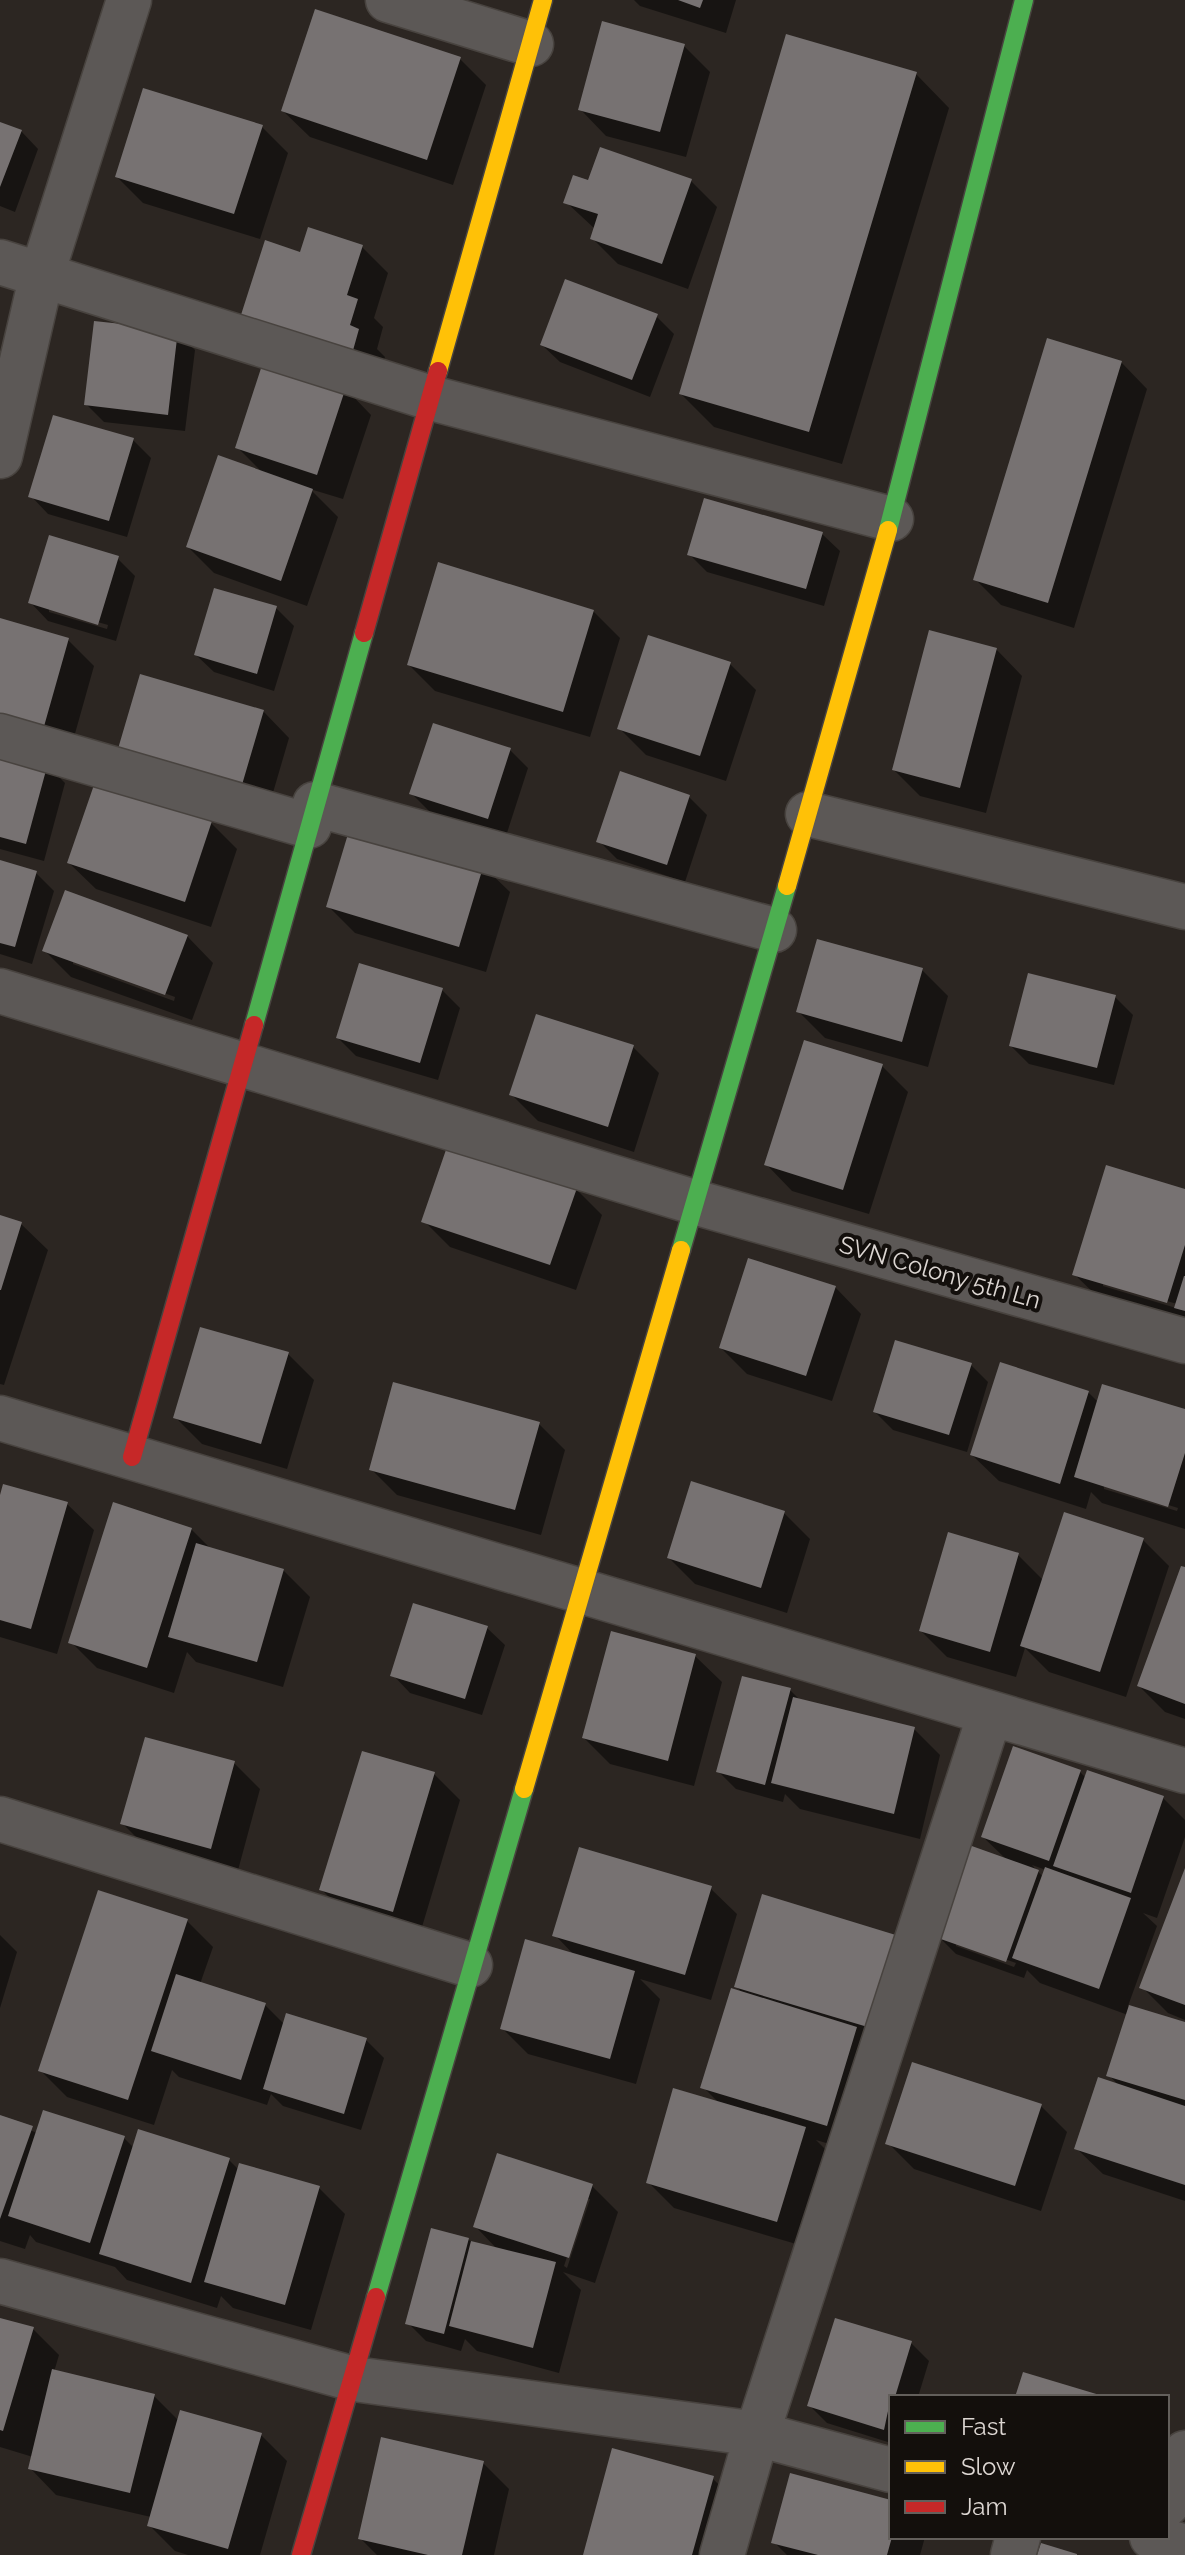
<svg xmlns="http://www.w3.org/2000/svg" width="1185" height="2555" font-family="Raleway,sans-serif">
  <style>
    .shadow { fill: #0007; fill-rule: evenodd }
    .building { fill: #777272 }
    .lines { fill: none; stroke-linecap: round; stroke-linejoin: round }
    .street-casing { stroke: #48433f; stroke-width: 47 }
    .fast-casing { stroke: #48433f; stroke-width: 21 }
    .slow-casing { stroke: #48433f; stroke-width: 21 }
    .jam-casing { stroke: #48433f; stroke-width: 21 }
    .street { stroke: #5c5856; stroke-width: 44 }
    .fast { stroke: #4caf50; stroke-width: 18 }
    .slow { stroke: #ffc107; stroke-width: 18 }
    .jam { stroke: #c62828; stroke-width: 18 }
    .labels { text-anchor: middle; dominant-baseline: central; stroke-width: 8; stroke-linejoin: round; paint-order: stroke }
    .street-label { font-size: 24px; fill: #dcd6d2; stroke: #130f0c }
  </style>
  <rect width="100%" height="100%" fill="#2c2622"/>
  <path class="shadow" d="M634 0H736L726 33 640 6Z
    M684 46 710 72 686 157 606 136 580 109Z
    M460 59 486 85 453 185 310 137 283 111Z
    M916 74 949 108 842 464 714 427 681 394Z
    M0 124 21 131 38 149 15 212 0 206Z
    M262 127 288 153 260 239 143 203 117 177Z
    M691 181 717 207 688 289 618 264 592 238 595 229 566 202 590 183Z
    M362 247 388 273 374 318 383 327 377 349 385 357 378 379 268 344 301 254Z
    M656 316 674 334 650 397 560 362 542 345Z
    M177 332 195 350 185 431 104 422 86 404Z
    M1121 362 1147 389 1074 628 1001 605 975 579Z
    M345 388 371 415 343 499 310 489 338 517 307 606 214 573 188 547 263 473 237 447Z
    M133 440 151 458 127 537 48 514 31 496Z
    M822 534 840 551 824 606 707 572 689 554Z
    M117 558 135 576 116 641 48 621 31 603ZM49 608 108 625 107 629 49 612Z
    M276 608 294 626 274 691 214 672 196 655Z
    M593 611 620 638 590 737 435 691 409 665Z
    M0 620 68 640 94 666 69 755 0 736Z
    M996 649 1022 676 986 813 920 796 894 770Z
    M730 664 756 690 726 781 646 755 620 729Z
    M263 711 289 738 265 820 143 785Z
    M510 750 528 768 506 836 430 812 412 794Z
    M0 752 47 765 65 783 44 861 0 849Z
    M689 797 707 815 685 882 617 859 599 841Z
    M211 823 237 849 211 927 96 889 69 863Z
    M0 862 36 873 54 891 32 964 0 954Z
    M483 866 510 892 486 972 355 933 329 907Z
    M187 936 213 963 192 1020 71 977 44 950ZM73 960 175 997 174 1001 73 964Z
    M922 970 948 996 928 1067 825 1038 799 1012Z
    M442 990 460 1008 438 1080 356 1056 338 1038Z
    M1115 997 1133 1015 1114 1085 1029 1064 1011 1046Z
    M633 1047 659 1073 634 1152 538 1121 512 1095Z
    M882 1066 908 1092 869 1214 792 1191 766 1164Z
    M576 1189 602 1215 576 1290 450 1247 424 1221Z
    M1185 1191V1326L1101 1300 1074 1274ZM1103 1282 1177 1304 1176 1308 1103 1286Z
    M0 1217 21 1224 48 1250 4 1385 0 1384Z
    M835 1287 861 1314 832 1401 747 1374 721 1348Z
    M288 1354 314 1380 287 1469 202 1444 175 1417Z
    M970 1364 988 1382 967 1452 893 1430 875 1412Z
    M1088 1392 1099 1403 1185 1411V1529L1102 1503 1091 1492 1086 1509 999 1481 972 1455ZM1104 1485 1178 1508 1177 1511 1104 1489Z
    M539 1424 565 1450 541 1535 397 1495 371 1469Z
    M5 1486 67 1504 94 1530 57 1654 0 1637V1502Z
    M784 1513 810 1539 787 1613 695 1584 669 1558Z
    M191 1529 211 1549 283 1570 310 1597 283 1687 196 1662 187 1652 174 1693 97 1668 71 1642Z
    M1143 1540 1169 1566 1126 1697 1049 1672 1025 1648 1016 1677 947 1657 921 1631 1018 1555 1044 1581Z
    M1185 1569V1719L1165 1712 1139 1686Z
    M487 1628 505 1645 482 1715 410 1693 393 1675Z
    M695 1656 722 1682 694 1786 610 1764 584 1738Z
    M790 1690 801 1701 914 1729 940 1755 920 1839 800 1809 785 1794 783 1802 736 1789 718 1771Z
    M234 1763 260 1789 237 1874 149 1850 123 1824Z
    M1080 1772 1086 1778 1163 1798 1185 1820V1837L1157 1918 1143 1913 1157 1926 1128 2006 1185 2024V2201L1103 2174 1076 2148 1120 2087 1109 2075 1128 2015 1040 1983 1027 1970 1024 1978 956 1954 938 1936 1007 1860 983 1837ZM1032 1865 1046 1870 1043 1877ZM956 1942 1016 1963 1014 1967 956 1946Z
    M434 1774 460 1800 419 1937 348 1916 322 1890Z
    M1185 1872V2020L1168 2013 1142 1987Z
    M710 1888 737 1914 711 2000 640 1979 660 1999 636 2084 528 2054 502 2028 575 1956 555 1935Z
    M187 1921 213 1947 200 1984 265 2005 285 2025 366 2040 384 2058 361 2130 283 2106 271 2094 267 2105 179 2077 172 2070 154 2125 67 2097 40 2070Z
    M0 1935 17 1952 0 2008Z
    M898 1938 853 2151 816 2140 831 2155 803 2246 674 2208 648 2182 719 2103 703 2087 744 1995 736 1986Z
    M1041 2106 1067 2132 1041 2211 914 2169 888 2143Z
    M0 2117 37 2133 124 2138 134 2148 229 2160 239 2170 319 2188 345 2214 311 2330 233 2308 221 2296 217 2308 127 2280 115 2267 36 2242 30 2235 25 2249 0 2241Z
    M592 2186 618 2212 595 2283 563 2272 581 2290 559 2373 477 2351 465 2339 461 2351 426 2341 408 2323 468 2240 498 2250 475 2226ZM586 2199H590L567 2268 564 2266Z
    M0 2320 33 2329 59 2355 54 2372 154 2396 179 2421 261 2435 287 2461 260 2555H188L175 2551 149 2525 151 2517 56 2495 30 2468 33 2457 0 2447Z
    M911 2343 929 2361 918 2397H891V2443L827 2423 809 2405Z
    M483 2463 509 2489 494 2555H377L360 2538Z
    M712 2478 739 2504 725 2555H585Z
    M891 2537H925L920 2555H787L774 2542Z"/>
  <path class="building" d="M678 0H703L700 8Z
    M315 9 461 57 427 160 281 111Z
    M602 21 685 44 660 132 578 110Z
    M786 34 917 72 809 432 679 394Z
    M143 88 263 125 234 214 115 177Z
    M0 122 22 130 0 187Z
    M600 147 692 179 662 264 590 239 598 214 563 203 573 175 588 180Z
    M308 227 363 245 347 295 358 299 350 325 359 329 352 354 240 318 265 240 300 252Z
    M565 279 658 314 632 380 540 345Z
    M94 321 178 330 168 415 84 405Z
    M1047 338 1122 361 1048 603 973 580Z
    M264 359 346 387 317 475 235 448Z
    M53 415 134 438 109 521 28 497Z
    M218 455 313 489 281 581 186 547Z
    M704 498 823 532 806 589 687 555Z
    M49 535 119 556 98 625 28 603Z
    M438 562 594 610 563 712 407 665Z
    M214 588 277 606 257 674 194 655Z
    M0 618 69 638 43 730 0 718Z
    M929 630 997 648 960 788 892 770Z
    M648 635 731 662 700 756 617 729Z
    M140 674 264 710 239 795 115 759Z
    M433 723 511 748 488 819 409 794Z
    M0 750 48 763 26 844 0 837Z
    M620 771 690 795 667 865 596 842Z
    M95 782 212 821 185 902 67 863Z
    M351 824 484 864 459 947 326 907Z
    M0 860 37 871 15 947 0 943Z
    M65 890 188 935 165 995 42 951Z
    M817 939 923 968 902 1042 796 1012Z
    M359 963 443 988 420 1063 336 1038Z
    M1028 973 1116 995 1097 1068 1009 1046Z
    M536 1014 634 1045 608 1127 509 1095Z
    M804 1040 883 1064 843 1190 764 1165Z
    M448 1144 577 1188 550 1265 421 1222Z
    M1106 1165 1185 1189V1245L1167 1303 1072 1275Z
    M0 1215 22 1222 1 1290H0Z
    M748 1258 836 1286 806 1376 719 1348Z
    M1184 1276H1185V1311L1174 1308Z
    M200 1327 289 1352 261 1444 173 1418Z
    M895 1340 972 1363 949 1435 873 1412Z
    M1000 1362 1089 1391 1060 1484 970 1455Z
    M393 1382 540 1422 515 1510 369 1470Z
    M1102 1384 1185 1409V1453L1168 1507 1074 1477Z
    M691 1481 785 1511 761 1588 667 1558Z
    M3 1484 68 1502 31 1629 0 1620V1495Z
    M113 1502 192 1528 147 1668 68 1643Z
    M1064 1512 1144 1538 1100 1672 1020 1646Z
    M948 1532 1019 1553 990 1652 919 1631Z
    M196 1543 284 1569 257 1662 168 1637Z
    M1181 1566 1185 1567V1704L1137 1686Z
    M413 1603 488 1626 465 1699 390 1676Z
    M611 1631 696 1654 668 1761 582 1738Z
    M742 1676 791 1688 765 1785 716 1772Z
    M793 1697 915 1727 894 1814 771 1783Z
    M145 1737 235 1761 211 1849 120 1824Z
    M1013 1746 1081 1770 1049 1861 981 1837Z
    M362 1751 435 1772 393 1912 319 1890Z
    M1087 1770 1164 1796 1131 1893 1053 1866Z
    M969 1845 1039 1870 1006 1962 935 1937Z
    M579 1847 712 1886 685 1975 552 1936Z
    M1045 1867 1131 1898 1099 1989 1012 1958Z
    M1185 1868V2005L1139 1988Z
    M98 1890 188 1919 128 2100 38 2071Z
    M762 1894 899 1936 871 2028 734 1987Z
    M525 1939 635 1971 610 2059 500 2029Z
    M176 1974 266 2003 241 2080 151 2051Z
    M731 1988 857 2027 827 2126 700 2088Z
    M1129 2005 1185 2022V2100L1106 2076Z
    M286 2013 367 2038 344 2114 263 2089Z
    M912 2062 1042 2104 1015 2186 885 2144Z
    M1098 2077 1185 2106V2185L1074 2149Z
    M673 2088 806 2127 777 2222 646 2183Z
    M43 2110 125 2136 90 2243 8 2216Z
    M0 2115 33 2126 0 2219Z
    M138 2129 230 2158 191 2283 99 2254Z
    M497 2153 593 2184 569 2258 473 2227Z
    M239 2163 320 2186 285 2305 204 2282Z
    M431 2228 469 2238 444 2334 405 2324Z
    M471 2241 556 2262 533 2348 449 2326Z
    M0 2318 34 2327 3 2431 0 2430Z
    M835 2318 912 2341 895 2397H891L884 2430 807 2406Z
    M52 2369 155 2394 130 2493 28 2469Z
    M1023 2372 1103 2396V2397H1015Z
    M180 2410 262 2433 228 2549 147 2526Z
    M381 2437 484 2461 462 2555H428L358 2539Z
    M612 2448 714 2476 692 2555H583Z
    M790 2473 891 2500 892 2537 887 2555H818L771 2543Z
    M1041 2543 1077 2554V2555H1037Z"/>
  <g class="lines">
    <g class="street-casing">
      <path id="street" d="M388 0 531 44
        M0 262 431 398 891 519
        M0 456 42 274 129 0
        M0 736 309 826
        M315 804 774 930
        M808 814 1185 907
        M0 991 694 1202 1185 1341
        M0 1418 1185 1771
        M0 1819 470 1965
        M0 2281 354 2379 757 2434 891 2470
        M1167 2504 1185 2453
        M1152 2537 1185 2547
        M722 2555 757 2434 990 1714
        M1013 2555 1018 2537"/>
    </g>
    <g class="fast-casing">
      <path id="fast" d="M888 530 1024 0
        M254 1025 364 633
        M681 1250 787 886
        M376 2297 524 1789"/>
    </g>
    <g class="slow-casing">
      <path id="slow" d="M438 371 543 0
        M787 886 888 530
        M524 1789 681 1250"/>
    </g>
    <g class="jam-casing">
      <path id="jam" d="M364 633 438 371
        M132 1457 254 1025
        M301 2555 376 2297"/>
    </g>
    <use href="#street" class="street"/>
    <use href="#fast" class="fast"/>
    <use href="#slow" class="slow"/>
    <use href="#jam" class="jam"/>
  </g>
  <g class="labels">
    <g class="street-label">
      <text transform="translate(940 1272) rotate(16)">SVN Colony 5th Ln</text>
    </g>
  </g>
  <rect x="889" y="2395" width="280" height="144" fill="#130f0c" stroke="#635f5b" stroke-width="2"/>
  <rect x="905" y="2421" width="40" height="12" fill="#4caf50" stroke="#635f5b" stroke-width="2"/>
  <text x="961" y="2435" font-size="24" fill="#dcd6d2">Fast</text>
  <rect x="905" y="2461" width="40" height="12" fill="#ffc107" stroke="#635f5b" stroke-width="2"/>
  <text x="961" y="2475" font-size="24" fill="#dcd6d2">Slow</text>
  <rect x="905" y="2501" width="40" height="12" fill="#c62828" stroke="#635f5b" stroke-width="2"/>
  <text x="961" y="2515" font-size="24" fill="#dcd6d2">Jam</text>
</svg>
